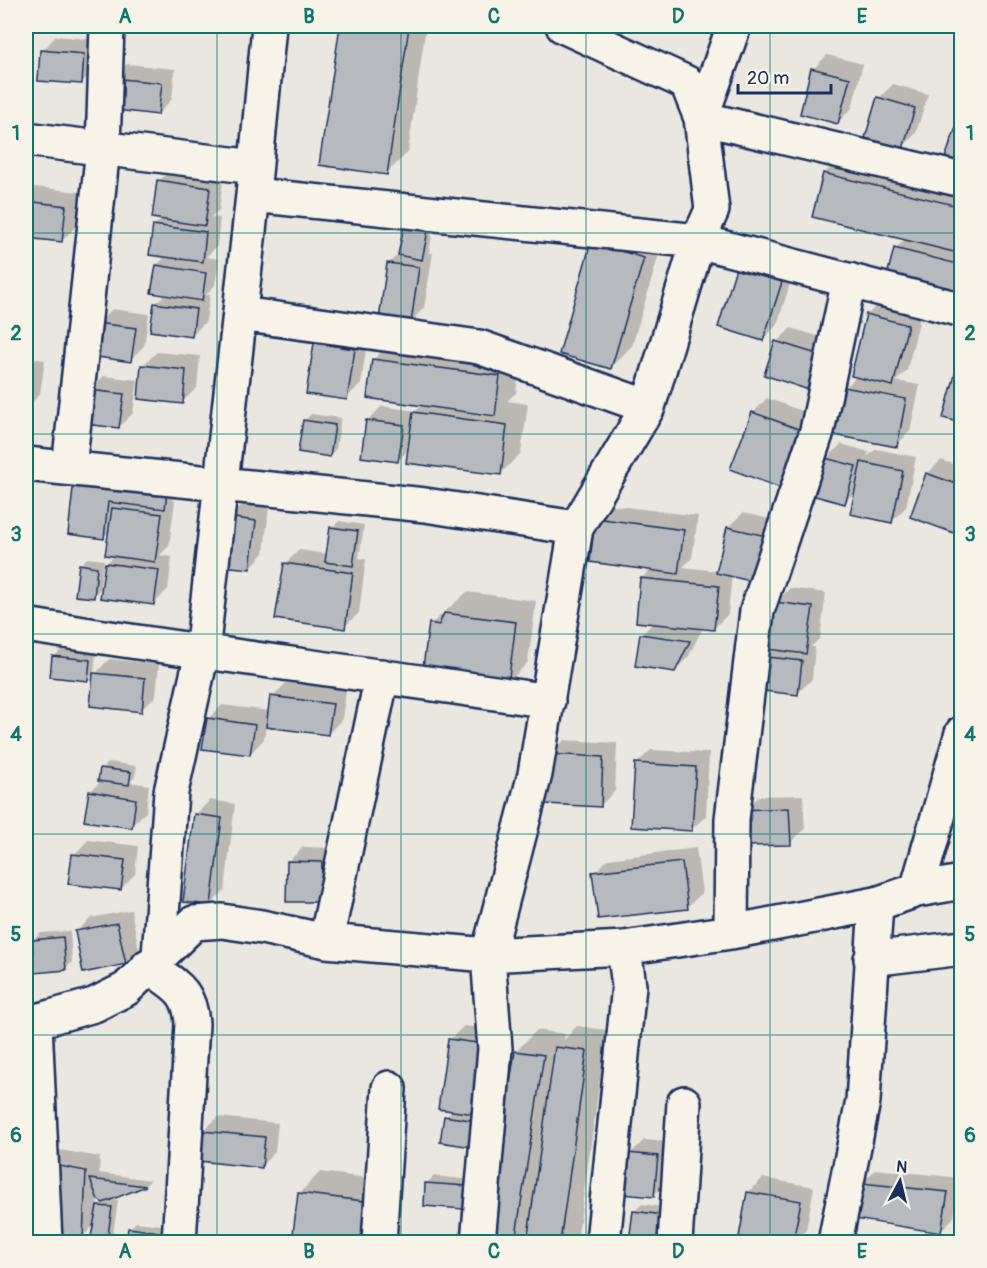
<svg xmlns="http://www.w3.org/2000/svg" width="987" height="1268" font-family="Pangolin,sans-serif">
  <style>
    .shadow { fill: #0003; fill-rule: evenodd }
    .building { fill: #b6babf; stroke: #1b2f5e; stroke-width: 1.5 }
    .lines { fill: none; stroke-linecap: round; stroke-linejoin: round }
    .street-casing { stroke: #1b2f5e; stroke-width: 38 }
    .street { stroke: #f7f3e8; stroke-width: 33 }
    .grid { fill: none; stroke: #0f766e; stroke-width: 1.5; stroke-opacity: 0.55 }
    .neatline { fill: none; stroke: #0f766e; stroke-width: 2 }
    .grid-label { font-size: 20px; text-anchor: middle; font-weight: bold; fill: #0f766e }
  </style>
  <rect width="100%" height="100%" fill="#eae7e0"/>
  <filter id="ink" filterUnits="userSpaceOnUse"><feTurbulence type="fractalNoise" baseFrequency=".0167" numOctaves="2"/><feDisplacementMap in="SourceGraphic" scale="12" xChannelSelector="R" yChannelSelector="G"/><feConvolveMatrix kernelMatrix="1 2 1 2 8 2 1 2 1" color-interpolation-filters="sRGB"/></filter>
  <g filter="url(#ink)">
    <path class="shadow" d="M341 26H426L408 152 387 173 321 163Z
      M56 36 98 40 96 68 82 82 42 51Z
      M827 55 863 64 852 108 838 122 813 69Z
      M26 60 34 61 29 108 26 111Z
      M127 64 175 69 172 99 158 114 113 78Z
      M893 84 928 94 916 133 902 148 879 98Z
      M845 152 962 181V297L895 249 906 239 824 174Z
      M173 167 224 174 219 210 211 217 220 218 217 246 206 257 219 259 215 285 206 295H210L206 321 192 336 155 304 166 293 157 265 166 256 154 226 162 218 159 181Z
      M26 186 80 192 76 226 62 241 26 237Z
      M435 219 429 253H433L424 308 410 322 389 263Z
      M664 237 632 346 611 367 592 243Z
      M752 255 795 268 777 325 763 339 737 269Z
      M881 301 922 310 907 370 896 381 920 385 910 431 896 446 845 388 857 376 867 315Z
      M112 309 149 314 144 346 130 360 98 324Z
      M791 328 834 341 823 374 777 342Z
      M329 329 368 335 361 384 346 398 315 344Z
      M395 338 521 355 516 393 507 401 528 404 521 453 500 474 409 449 398 461 368 420 382 406 416 411 423 404 373 360Z
      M157 352 200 356 197 388 182 402 142 366Z
      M26 357 45 360 40 394 26 409Z
      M104 376 138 380 133 413 119 427 89 390Z
      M767 398 818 417 797 472 753 413Z
      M311 414 341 418 336 449 329 456 304 421Z
      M841 444 869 452 867 457 876 449 916 457 906 507 891 522 856 491 845 502 827 459Z
      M941 460 962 467V534L927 474Z
      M75 480 179 493 172 500 175 501 169 546 160 555 172 557 168 589 154 604 103 586 93 596 80 565 87 558 104 560 100 585 103 586 106 564 116 554 111 530 103 537Z
      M243 504 269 507 264 553 250 568 229 518Z
      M611 505 698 516 692 558 683 567 718 571 728 527 743 513 779 521 732 575 728 614 714 628 703 627 689 656 674 671 642 634 654 622 641 579 651 569 596 519Z
      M339 521 364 525 359 558 366 559 359 613 344 627 285 564 299 550 327 554 332 528Z
      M790 588 826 593 820 638 811 647H815L812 679 797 694 757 689 776 602Z
      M467 592 536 601 528 662 507 684 431 624Z
      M61 650 96 654 94 673 87 680 54 657Z
      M109 659 159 664 156 696 141 710 95 674Z
      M286 683 346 690 342 719 328 734 266 726 264 739 250 754 208 719 222 705 270 711 272 697Z
      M564 740 617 743 615 791 600 806 550 755Z
      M651 750 709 753 706 816 691 830 636 764Z
      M109 762 137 766 135 777 130 782 149 785 146 812 131 826 90 792 102 780V769Z
      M803 795 805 829 790 843 744 811 759 796Z
      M210 800 235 804 225 890 211 904 195 815Z
      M88 840 138 846 135 874 121 889 74 855Z
      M303 847 336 848 321 901 288 862Z
      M696 848 702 893 687 907 594 873 608 859Z
      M131 910 139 949 125 963 76 932 91 918Z
      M70 931 72 962 65 969 34 940 40 933Z
      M464 1026 498 1030 478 1138 446 1117 453 1110 449 1040Z
      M577 1026 607 1030 577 1242H528L531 1227 515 1242 486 1239 516 1051 537 1030 565 1034 564 1040Z
      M218 1117 278 1123 275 1152 261 1166 203 1131Z
      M644 1140 672 1142 667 1182 653 1196 630 1154Z
      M60 1150 100 1157 99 1173 151 1180 145 1185 107 1200H118L113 1235 106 1242 95 1224 82 1237 46 1164ZM98 1198 104 1201 97 1208Z
      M876 1169 961 1178 954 1217 940 1232 862 1183Z
      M320 1172 392 1181 384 1242H293L299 1194Z
      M434 1176 473 1180 471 1201 464 1208 427 1183Z
      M763 1178 814 1187 806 1230 794 1242 740 1236 748 1192Z
      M642 1204 670 1208 660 1242 630 1240 635 1211Z
      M136 1222 181 1227 180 1242H123L128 1241 129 1229Z"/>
    <path class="building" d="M340 26 409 27 387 175 319 165Z
      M40 50 84 54 82 84 38 81Z
      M811 68 850 78 838 124 800 114Z
      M111 78 162 83 158 115 108 109Z
      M877 97 915 108 903 149 865 138Z
      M961 113H962V166L944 161Z
      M823 173 962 207V254L812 217Z
      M157 180 210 188 205 226 152 218Z
      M26 201 66 206 62 242 26 238Z
      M405 221 429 226 422 260 398 255Z
      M153 225 206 232 203 262 149 255Z
      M591 242 644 258 611 369 559 354Z
      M894 248 962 265V298L886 280Z
      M387 263 419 267 411 323 379 319Z
      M156 265 206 273 202 301 151 293Z
      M736 268 782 282 763 341 718 327Z
      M154 303 196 309 192 337 150 331Z
      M866 314 908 325 893 386 851 376Z
      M96 323 136 328 131 362 91 356Z
      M775 341 820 355 809 390 764 375Z
      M314 343 355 349 347 400 306 394Z
      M372 359 500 376 495 416 367 398Z
      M141 365 186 370 183 404 138 399Z
      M956 371 962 372V423L943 418Z
      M26 373 32 374 27 410H26Z
      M844 387 906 399 897 447 834 435Z
      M88 390 124 394 119 428 84 424Z
      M413 412 507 425 501 475 406 463Z
      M752 412 804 431 783 489 730 469Z
      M303 420 335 425 330 457 298 452Z
      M366 420 404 425 398 462 361 457Z
      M825 458 856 466 845 504 815 496Z
      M861 462 903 471 892 523 850 514Z
      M926 473 962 486V536L910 517Z
      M74 479 167 491 165 509 108 502 104 539 68 534Z
      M112 508 162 514 155 562 105 555Z
      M227 517 256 521 250 569 222 566Z
      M595 518 684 530 678 574 590 562Z
      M330 527 358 531 353 566 325 562Z
      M727 527 766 536 755 582 716 573Z
      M105 563 159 570 154 605 100 598Z
      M284 563 353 573 345 629 275 619Z
      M79 564 97 567 94 598 75 596Z
      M640 578 719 586 714 630 636 622Z
      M775 602 813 607 806 654 768 649Z
      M444 613 516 622 508 685 422 674 429 623 439 625Z
      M640 634 690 641 675 672 635 666Z
      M52 656 90 660 88 681 50 677Z
      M760 656 802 661 798 695 756 690Z
      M93 673 145 678 142 712 90 706Z
      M270 696 333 704 328 735 266 727Z
      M207 718 255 725 250 755 202 749Z
      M548 754 603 757 601 807 546 804Z
      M635 763 696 767 692 831 631 827Z
      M100 768 131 772 129 785 98 781Z
      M89 791 136 799 132 828 84 821Z
      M789 808 791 845 744 846 743 810Z
      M194 814 222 818 211 905 183 902Z
      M72 854 125 860 121 890 68 884Z
      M287 861 322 862 321 902H286Z
      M682 862 688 909 598 919 592 872Z
      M117 923 126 964 83 973 75 931Z
      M63 937 66 970 34 973 32 940Z
      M448 1039 484 1044 475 1114 438 1109Z
      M555 1047 587 1051 560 1242H527Z
      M515 1051 544 1055 515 1242H498L485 1240Z
      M444 1116 476 1121 472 1147 440 1142Z
      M202 1131 265 1137 262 1168 199 1161Z
      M628 1153 658 1156 654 1197 623 1194Z
      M44 1163 86 1171 83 1238 50 1237Z
      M90 1179 146 1186 103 1203 98 1200Z
      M425 1183 467 1186 464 1209 424 1206Z
      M861 1183 948 1192 941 1233 855 1219Z
      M747 1192 801 1201 793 1242H770L739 1237Z
      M298 1193 372 1202 367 1242H292Z
      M97 1206 112 1207 107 1242H90Z
      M633 1211 663 1215 660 1242 629 1241Z
      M128 1228 175 1234 174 1242H126Z"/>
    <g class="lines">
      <g class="street-casing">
        <path id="street" d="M563 26 687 83 701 118 962 180
          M26 139 255 167
          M253 195 698 241 962 310
          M240 314 479 347 648 407
          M26 464 425 505 576 528 535 774 488 955 495 1049 478 1242
          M69 468 103 148 107 26
          M576 528 648 407 698 241 712 210 701 118 734 26
          M26 625C199 653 374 674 548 701
          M917 890 962 733
          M731 932 732 819 757 611 817 431 849 280
          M326 941 382 676
          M159 955 171 792 202 653 253 195 269 26
          M871 959 962 948
          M148 966C174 985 190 989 192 1024L179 1242
          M35 1023 45 1242
          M26 1024 94 1005 126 989 194 923 222 921 262 927 326 941 488 955 624 948 731 932 876 904 917 890 962 882
          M379 1242 389 1088
          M603 1242 629 986 624 948
          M675 1242 684 1103
          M835 1242 863 1101 876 904"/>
      </g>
      <use href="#street" class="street"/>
    </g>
  </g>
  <path class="grid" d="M217 26V1242M401 26V1242M586 26V1242M770 26V1242M26 233H962M26 434H962M26 634H962M26 834H962M26 1035H962"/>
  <rect width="987" height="1268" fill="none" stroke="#f7f3e8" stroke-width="66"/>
  <g transform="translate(900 1181) rotate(7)" stroke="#f7f3e8" stroke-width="4.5" paint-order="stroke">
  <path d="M0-4.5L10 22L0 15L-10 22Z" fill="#1b2f5e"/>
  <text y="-9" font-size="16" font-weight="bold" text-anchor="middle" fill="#1b2f5e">N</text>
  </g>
  <path d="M738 84v9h93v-9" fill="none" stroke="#1b2f5e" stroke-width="3"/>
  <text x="747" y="84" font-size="18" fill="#1b2f5e" stroke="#f7f3e8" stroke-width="4.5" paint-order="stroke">20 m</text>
  <rect x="33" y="33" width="921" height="1202" class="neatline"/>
  <g class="grid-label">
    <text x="125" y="23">A</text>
    <text x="309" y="23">B</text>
    <text x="494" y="23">C</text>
    <text x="678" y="23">D</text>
    <text x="862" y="23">E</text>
    <text x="16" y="140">1</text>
    <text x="970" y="140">1</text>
    <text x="16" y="340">2</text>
    <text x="970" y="340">2</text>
    <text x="16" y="541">3</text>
    <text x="970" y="541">3</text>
    <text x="16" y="741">4</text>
    <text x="970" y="741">4</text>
    <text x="16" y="941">5</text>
    <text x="970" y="941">5</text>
    <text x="16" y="1142">6</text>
    <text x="970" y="1142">6</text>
    <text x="125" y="1258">A</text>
    <text x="309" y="1258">B</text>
    <text x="494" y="1258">C</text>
    <text x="678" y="1258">D</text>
    <text x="862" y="1258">E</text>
  </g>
</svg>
